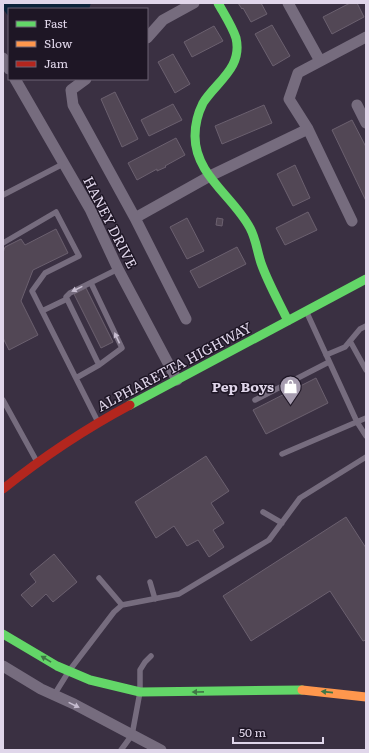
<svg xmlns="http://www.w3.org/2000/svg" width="369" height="753" viewBox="0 0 369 753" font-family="Literata,serif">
<rect width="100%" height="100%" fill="#3a3042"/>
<path fill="#0c233a" d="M3,3H91L89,9H9V17L3,9Z"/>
<path fill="#524755" stroke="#6b606f" d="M238,3H261L267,14L251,22L243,8L242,9Z
M350,3H357L364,17L332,34L323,17Z
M272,25L290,56L273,66L255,34Z
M214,26L223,41L192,57L184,42Z
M173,54L190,84L175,93L158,62Z
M115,92L138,139L122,147L101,99Z
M173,104L182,120L149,136L141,120Z
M264,105L272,123L222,144L215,126Z
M352,120L366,147V201L332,130Z
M176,138L185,155L165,166L166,167L157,171V169L137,180L128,163Z
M295,165L310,198L293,206L277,174Z
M308,212L317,230L285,245L276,228Z
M187,218L204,251L187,259L170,227Z
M217,218L223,219L222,226L216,225Z
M56,229L68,253L33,270L21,301L38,335L9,350L3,338V253L5,247L21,239L25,245Z
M237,247L246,264L199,288L190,271Z
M86,288L113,342L101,348L74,294Z
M316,378L328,403L266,434L253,410Z
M206,456L229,491L211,503L224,523L213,530L224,547L209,557L198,540L187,546L174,526L156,538L135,502Z
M346,517L366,548V640L363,641L330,591L251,641L223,596Z
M54,554L77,582L53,602L46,594L32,607L21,595L36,582L30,574Z"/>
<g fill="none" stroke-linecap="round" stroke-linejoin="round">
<path stroke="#766c7e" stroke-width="5.5" d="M3,195L63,164
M3,243L56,212L79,256L45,273L32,291L97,420
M42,311L67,299
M307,313L357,422L366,436
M350,341L366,370
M326,355L345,347L360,329L366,326
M99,365L67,299L66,297L70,293L118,269
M76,378L99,365L122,348L91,283
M3,400L36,460
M255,400L329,362
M282,454L366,418
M263,512L282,523
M150,582L155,599
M122,605L179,594L269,540L300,498L366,457
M54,695L69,671L114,612L122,605L99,578
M121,750L132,735L140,692V670L145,662L151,656"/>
<path stroke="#766c7e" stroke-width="11" d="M288,3L320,61
M147,38L163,20L194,3
M3,58L9,69
M15,79L90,209L118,269L177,380
M86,79L71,90L73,105L135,218L186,319
M357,105L366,123
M135,218L210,176L308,129
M352,221L308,129L289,99L298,73L366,37
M3,666L41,689L74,704L161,750"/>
<path stroke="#63d668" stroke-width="9" d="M218,3C224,14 232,26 236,38C243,68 216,82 203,103C198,113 195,125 195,136C195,175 233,196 250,228C256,239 257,251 261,263C268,283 279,302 288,321
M130,405L366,279
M3,634L57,666L90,680L140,692L302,690"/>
<path stroke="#ff974d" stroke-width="9" d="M302,690L366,697"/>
<path stroke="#b3261e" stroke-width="9" d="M3,489C43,457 85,429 130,405"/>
</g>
<defs><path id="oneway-solid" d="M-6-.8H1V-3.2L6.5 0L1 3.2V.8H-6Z"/></defs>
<g fill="#c6bccf">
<use href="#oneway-solid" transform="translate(77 289) rotate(154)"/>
<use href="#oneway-solid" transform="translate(117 338) rotate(-115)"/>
<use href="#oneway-solid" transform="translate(74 705) rotate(26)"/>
</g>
<g fill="#407646">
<use href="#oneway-solid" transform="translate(46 659) rotate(-149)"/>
<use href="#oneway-solid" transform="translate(198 692) rotate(179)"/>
<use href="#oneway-solid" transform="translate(327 692) rotate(-174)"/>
</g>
<defs>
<symbol id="shop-pin" viewBox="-11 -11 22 30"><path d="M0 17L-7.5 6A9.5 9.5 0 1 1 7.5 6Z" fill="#a69caf" stroke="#1e1625"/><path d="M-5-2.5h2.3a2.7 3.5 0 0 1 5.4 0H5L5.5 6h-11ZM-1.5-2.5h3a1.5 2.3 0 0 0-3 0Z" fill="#fff"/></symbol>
</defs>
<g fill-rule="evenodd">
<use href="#shop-pin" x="278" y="374" width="25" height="34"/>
</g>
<g text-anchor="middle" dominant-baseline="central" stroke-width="3" stroke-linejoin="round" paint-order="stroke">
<g font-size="14" fill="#e0d6ea" stroke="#1e1625">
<text transform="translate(111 222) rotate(63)">HANEY DRIVE</text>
<text transform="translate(174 366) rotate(-28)">ALPHARETTA HIGHWAY</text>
</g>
<g font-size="14" font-weight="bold" fill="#e0d6ea" stroke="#1e1625" text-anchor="end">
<text x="274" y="386">Pep Boys</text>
</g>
</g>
<rect width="369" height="753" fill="none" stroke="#e0d6ea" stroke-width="8"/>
<rect x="8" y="8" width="140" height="72" fill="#1e1625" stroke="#6c6374"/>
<rect x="16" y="21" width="20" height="6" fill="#63d668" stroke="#6c6374"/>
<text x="44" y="28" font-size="12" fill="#e0d6ea">Fast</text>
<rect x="16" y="41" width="20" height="6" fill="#ff974d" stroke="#6c6374"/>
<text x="44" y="48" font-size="12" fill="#e0d6ea">Slow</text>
<rect x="16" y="61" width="20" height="6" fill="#b3261e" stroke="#6c6374"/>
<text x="44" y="68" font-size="12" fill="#e0d6ea">Jam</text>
<path d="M233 737v6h90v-6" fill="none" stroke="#e0d6ea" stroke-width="2"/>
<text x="239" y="737" font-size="12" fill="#e0d6ea" stroke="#1e1625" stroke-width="3" paint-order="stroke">50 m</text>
</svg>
